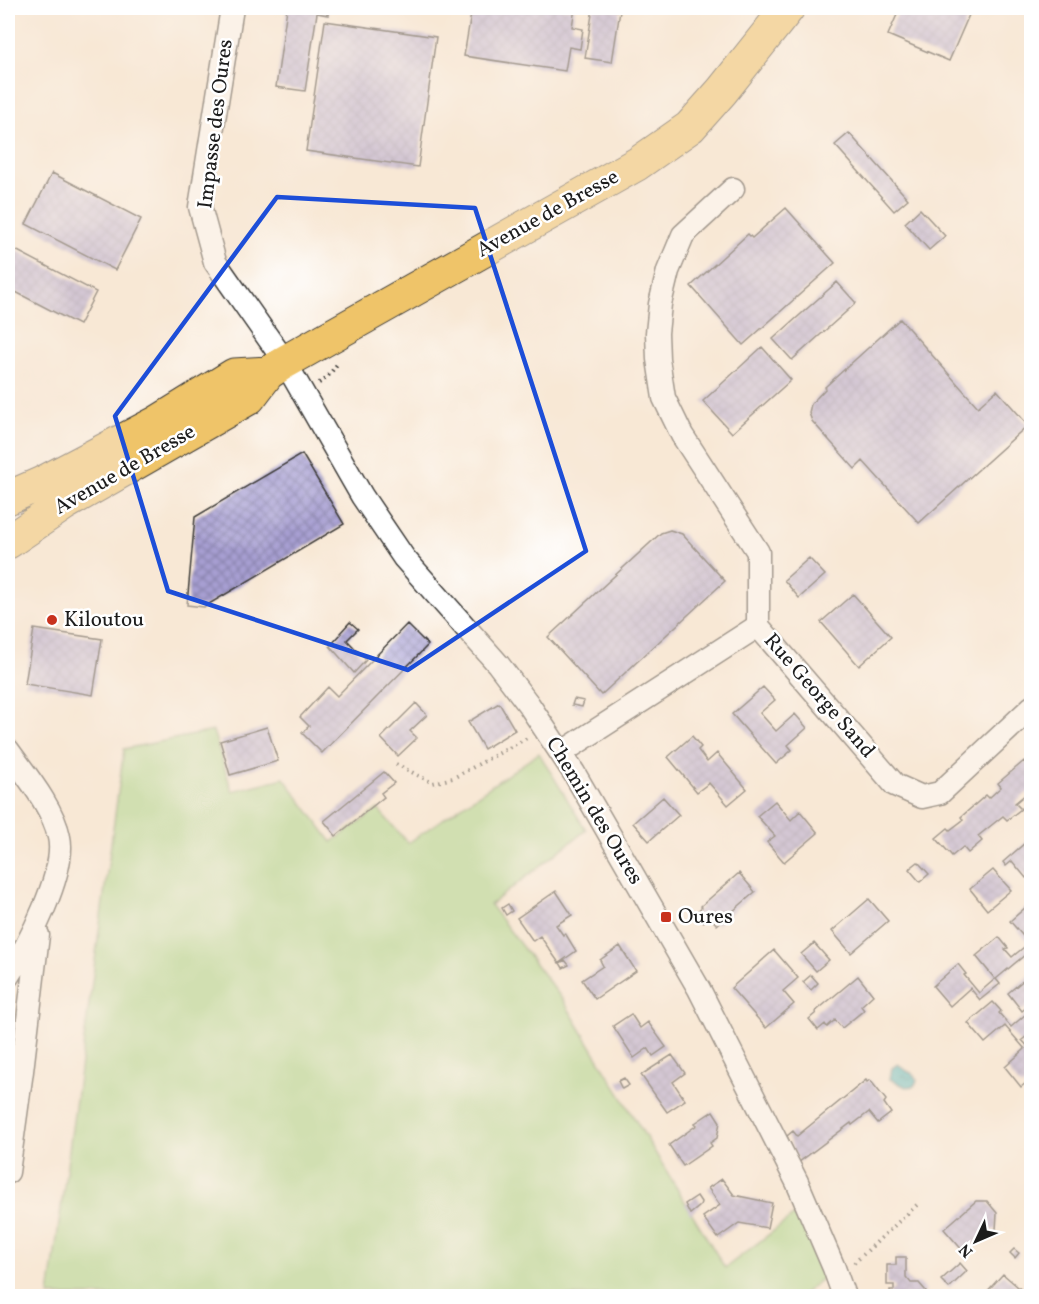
<svg xmlns="http://www.w3.org/2000/svg" width="1039" height="1304" viewBox="0 0 1039 1304" font-family="Vollkorn,serif">
<defs>
<pattern id="water-ripples" width="26" height="14" patternUnits="userSpaceOnUse" patternTransform="scale(1.5)"><rect width="26" height="14" fill="#43b3ba"/><path d="M2 4q2-2 4 0t4 0M15 11q2-2 4 0t4 0" fill="none" stroke="#379196"/></pattern>
<pattern id="building-cross-hatch" width="8" height="8" patternUnits="userSpaceOnUse" patternTransform="scale(1.5)"><rect width="8" height="8" fill="#a79fd2"/><path d="M0 0l8 8M0 8l8-8" fill="none" stroke="#8781aa"/></pattern>
</defs>
<rect width="100%" height="100%" fill="#fff"/>
<filter id="ink" filterUnits="userSpaceOnUse"><feTurbulence type="fractalNoise" baseFrequency=".0167" numOctaves="2"/><feDisplacementMap in="SourceGraphic" scale="12" xChannelSelector="R" yChannelSelector="G"/><feConvolveMatrix kernelMatrix="1 2 1 2 8 2 1 2 1" color-interpolation-filters="sRGB"/></filter>
<filter id="wash" filterUnits="userSpaceOnUse"><feTurbulence type="fractalNoise" baseFrequency=".008" numOctaves="4" result="noise"/><feDisplacementMap in="SourceGraphic" scale="24" xChannelSelector="R" yChannelSelector="G"/><feGaussianBlur stdDeviation="1.35" result="paint"/><feColorMatrix in="noise" values="0 0 0 0 0 0 0 0 0 0 0 0 0 0 0 0 0 1.4 0 .05"/><feComposite in="paint" operator="in"/></filter>
<g filter="url(#wash)">
<rect width="100%" height="100%" fill="#f8e8d5"/>
<path fill="#a3d686" stroke="#607951" stroke-width="1.5" d="M213,731L232,791L284,778L332,842L378,809L408,843L539,753L586,830L490,905L563,1000L725,1268L801,1210L825,1276L801,1296H49L124,749Z"/>
<path fill="url(#water-ripples)" stroke="#30686b" stroke-width="1.5" d="M898,1064L907,1071L915,1075L917,1081L914,1086L906,1087L890,1079L892,1068Z"/>
<g id="blocks">
<path fill="url(#building-cross-hatch)" d="M287,8H329L328,15L317,13L305,91L276,87Z
M472,8H575L572,27L583,29L580,49L569,47L565,71L464,56Z
M593,8L620,11L612,62L585,58Z
M900,8H972L949,61L888,35Z
M325,21L436,37L418,167L306,151Z
M849,133L908,199L894,211L835,145Z
M52,173L141,219L115,270L26,224Z
M786,208L835,263L743,345L691,286L748,234L752,238Z
M920,209L945,236L929,250L905,223Z
M8,246L96,292L79,325L8,288Z
M837,282L856,303L792,360L773,339Z
M900,319L978,407L997,390L1028,425L919,523L863,461L855,469L812,421L809,413L811,404L826,388L825,387Z
M762,347L791,380L732,433L703,401Z
M302,454L344,524L204,607L187,605L195,517Z
M670,530L682,534L725,581L601,695L548,637L661,533Z
M809,558L825,575L799,598L784,580Z
M853,594L891,637L859,666L821,622Z
M350,622L358,629L347,640L366,660L354,673L330,646L341,634L340,633Z
M407,624L428,645L322,753L302,733L309,726L300,717L328,687L337,696Z
M34,629L102,639L93,695L25,684Z
M763,687L775,700L760,713L776,731L795,714L807,728L788,745L792,750L776,764L732,714Z
M574,699L584,701L582,707L572,705Z
M416,703L427,715L410,731L417,738L398,756L381,738Z
M499,703L515,730L484,749L468,722Z
M267,727L278,761L230,775L220,741Z
M692,736L701,747L698,750L707,762L717,753L747,789L728,805L709,783L697,792L668,757Z
M1032,759V789L1015,803L1021,809L1007,820L1003,816L978,836L982,841L968,853L963,847L952,856L936,838L948,828L950,830L963,820L961,817L986,795L989,798L1001,787L998,783L1024,761L1026,764Z
M384,772L394,783L381,793L384,797L336,836L324,821Z
M663,797L679,815L649,841L633,823Z
M775,801L791,820L800,811L818,833L784,862L767,842L775,836L757,816Z
M1032,837V873L1026,878L1012,861L1006,866L1003,862Z
M918,862L929,874L920,882L909,869Z
M993,870L1011,890L987,910L970,889Z
M739,873L755,892L717,925L710,917L703,922L695,913L702,907L701,906Z
M556,891L572,915L556,925L563,935L565,933L576,951L559,963L540,936L533,941L517,918Z
M869,899L888,921L851,953L832,931Z
M1032,902V949L996,979L1000,984L980,1000L970,988L950,1006L933,986L958,964L966,974L964,975L979,993L995,979L976,956L999,937L1008,948L1005,949L1012,957L1029,943L1010,921Z
M508,904L512,911L506,915L502,908Z
M814,943L829,960L816,971L801,954Z
M620,946L636,971L595,999L582,980L603,966L600,960Z
M774,950L798,978L783,991L794,1004L766,1028L731,988Z
M565,960L569,965L563,968L560,963Z
M1032,973V1003L1022,1011L1008,993Z
M811,975L818,983L811,990L803,982Z
M858,976L873,995L861,1006L864,1010L842,1028L835,1020L827,1027L825,1024L818,1030L809,1019L816,1013L815,1012Z
M993,1002L1001,1011L999,1013L1011,1027L1026,1014L1032,1021V1032L1022,1040L1032,1051V1078L1021,1087L1005,1067L1025,1049L1005,1026L985,1043L968,1023Z
M631,1014L640,1028L648,1022L666,1047L653,1056L648,1048L634,1058L613,1026Z
M672,1055L685,1073L673,1082L685,1100L667,1112L641,1075Z
M624,1078L629,1085L622,1089L618,1081Z
M866,1080L867,1082L870,1080L886,1100L884,1103L891,1113L878,1123L869,1112L852,1125L851,1123L799,1162L787,1136L793,1131L797,1136Z
M713,1111L720,1122L717,1138L710,1143L712,1146L683,1166L669,1145L697,1125L695,1123Z
M722,1179L734,1195L772,1203L767,1228L739,1223L718,1238L703,1217L720,1205L708,1188Z
M697,1196L701,1202L700,1206L690,1214L685,1204Z
M976,1201H987L997,1213L996,1230H990L964,1252L944,1229Z
M1014,1249L1019,1253L1015,1258L1010,1253Z
M896,1257H906V1277L911,1283H919L926,1291L921,1296H890V1290H894V1285H887V1265H896Z
M960,1263L967,1271L949,1288L941,1280Z
M1003,1274L1025,1293L1021,1296H983Z"/>
</g>
</g>
<g filter="url(#ink)">
<use href="#blocks" fill-opacity="0" stroke="#3d3b38" stroke-width="1.5"/>
<g fill="none" stroke-linecap="round" stroke-linejoin="round">
<defs>
<path id="street" d="M232,8L200,207L215,262L285,362L362,496L404,558L498,664L529,705L574,773L699,989L797,1182L834,1268L844,1296
M733,189L683,235L668,271L660,304L657,333L658,359L664,398L682,435L758,552V626
M8,750C25,774 53,807 59,837C67,871 27,948 8,976
M561,753L758,626L895,785L922,797L940,793L1032,707
M8,1053L22,1071L38,935
M8,1172L22,1071"/>
<path id="primary" d="M8,498L42,483L158,422L234,375L268,373
M8,542L64,504L249,398L268,373L285,362L637,164L690,127L722,91L788,8"/>
</defs>
<use href="#street" stroke="#3d3b38" stroke-width="25"/>
<use href="#primary" stroke="#3d3b38" stroke-width="35"/>
<path stroke="#3d3b38" stroke-width="4" stroke-dasharray="1.5 4.5" stroke-linecap="butt" d="M319,383L326,379L338,363
M396,764L433,783L453,778L527,738
M854,1263L918,1204"/>
<use href="#street" stroke="#fff" stroke-width="22"/>
<use href="#primary" stroke="#efc469" stroke-width="33"/>
</g>
</g>
<path d="M0 0H1039V1304H0ZM277,197L475,208L586,551L408,670L168,591L115,416Z" fill="#f8e8d5" fill-opacity=".55" fill-rule="evenodd"/>
<path fill="none" stroke="#1d4ed8" stroke-width="4.5" stroke-linejoin="round" d="M277,197L475,208L586,551L408,670L168,591L115,416Z"/>
<g fill="#c8321e" stroke="#fff" stroke-width="2">
<circle cx="52" cy="620" r="6"/>
<rect x="660" y="911" width="12" height="12" rx="3"/>
</g>
<g text-anchor="middle" dominant-baseline="central" stroke-width="5" stroke-linejoin="round" paint-order="stroke">
<g font-size="21" fill="#1c1c1c" stroke="#fff">
<text transform="translate(216 124) rotate(-83)">Impasse des Oures</text>
<text transform="translate(548 214) rotate(-29)">Avenue de Bresse</text>
<text transform="translate(125 470) rotate(-30)">Avenue de Bresse</text>
<text transform="translate(819 696) rotate(49)">Rue George Sand</text>
<text transform="translate(594 811) rotate(59)">Chemin des Oures</text>
</g>
<g font-size="21" fill="#1c1c1c" stroke="#fff" text-anchor="start">
<text x="64" y="620">Kiloutou</text>
<text x="678" y="917">Oures</text>
</g>
</g>
<rect width="1039" height="1304" fill="none" stroke="#fff" stroke-width="30"/>
<g transform="translate(976 1241) rotate(226)" stroke="#ffffff" stroke-width="4.5" paint-order="stroke">
<path d="M0-4.5L10 22L0 15L-10 22Z" fill="#1c1c1c"/>
<text y="-9" font-size="16" font-weight="bold" text-anchor="middle" fill="#1c1c1c">N</text>
</g>
</svg>
